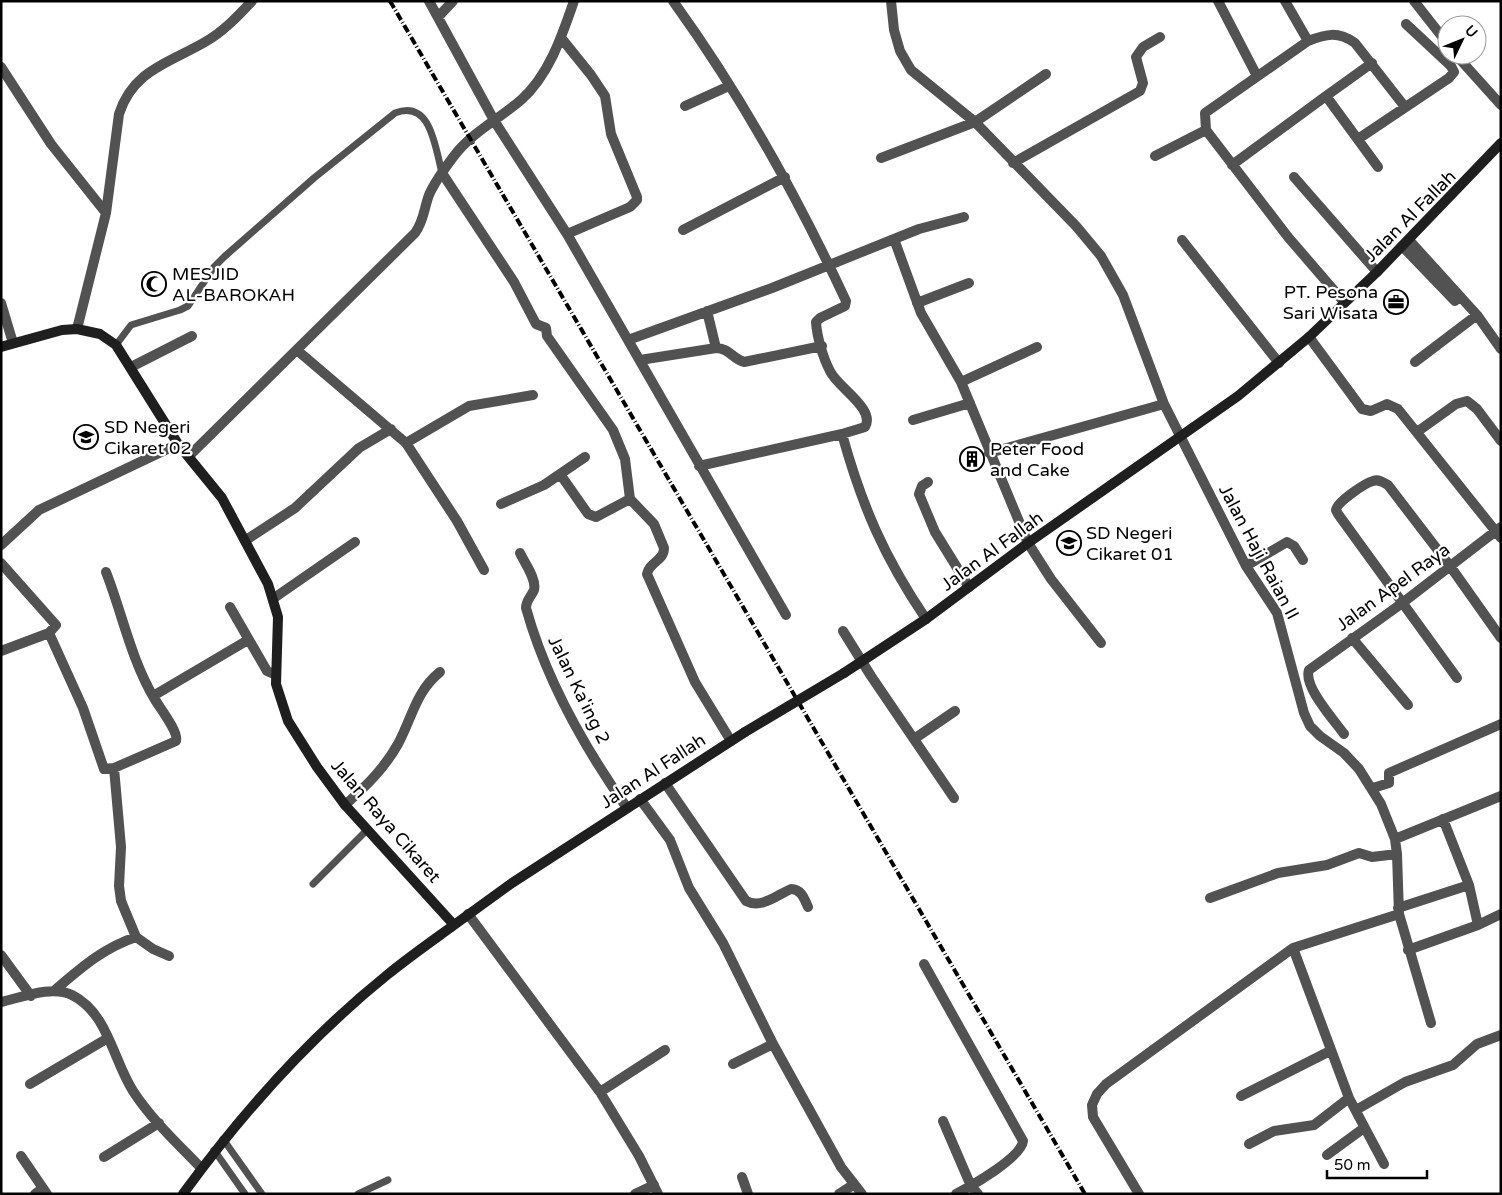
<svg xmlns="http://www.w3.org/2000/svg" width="1502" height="1195" viewBox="0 0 1502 1195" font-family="'Varela Round',sans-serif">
<rect width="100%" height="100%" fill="#fff"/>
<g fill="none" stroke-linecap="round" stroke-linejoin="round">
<path stroke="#525252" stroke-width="7" d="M116,345L131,325L180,310L188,306L214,267L224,257L314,178L395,113C431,99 435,147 442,173
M313,884L367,830
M223,1139L262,1194
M214,1150L245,1194
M358,1194L388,1180"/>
<path stroke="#525252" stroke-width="10" d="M429,1L495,122L567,234L786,615
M673,1C741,95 797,196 846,301L845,306L820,318L816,322C817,337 823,358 830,371C837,387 876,409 865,427L842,434C862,506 884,557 926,619
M891,1L894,30L900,51L911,70L975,122L1076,226L1101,256L1123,295L1164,404L1246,566L1277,613L1304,713L1310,726L1320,736L1344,753L1359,769L1381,804L1395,839L1397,854L1399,914L1431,1023
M1218,1L1257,76
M1285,1L1308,41
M1414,1L1447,43
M438,17L453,1
M562,39L591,75L605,96L611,134L637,197V200L630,207L567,234
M1456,55L1501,105
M1,67L51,144L106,213
M1326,96L1372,63
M685,106L729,86
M1358,139L1449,78L1454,72L1451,66L1406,24
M1155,156L1206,130
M881,158L975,122L1046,74
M1013,163L1140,91L1143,83L1136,57L1143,47L1160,37
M1232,165L1326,96L1378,167
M442,173L514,282L536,324L546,328L547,336L613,430L625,459L630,499L654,524L664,548C664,561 649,562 647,574L695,682L731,741
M1294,177L1377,272
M683,230L785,177
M894,239L921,313L961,382L1028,543L1051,579L1101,643
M1182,240L1279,363
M1409,240L1477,315L1501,349
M1403,247L1455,301
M1344,302L1288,237L1206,130L1205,113L1308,41C1326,34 1338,31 1355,43L1405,107
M1,303L13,343
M917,303L969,283
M707,311L716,348
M77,329L106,213L119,114C133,70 169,63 205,42C223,32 238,16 252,1
M1309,337L1362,409L1371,411L1387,404L1398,409L1501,538
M628,340L772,288L919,229L964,217
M298,351L406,443L457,521L484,570
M640,360L716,348C729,348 733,359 744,362L822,346
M1415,362L1477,315
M131,367L192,336
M961,382L1037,347
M913,420L970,403
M1417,432L1456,404L1467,401L1477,409L1501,441
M406,443L469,406L533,395
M989,453L1164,404
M189,456L415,233C424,221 424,208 429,195C435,181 445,168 454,156C471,133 499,119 521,100C549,75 562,36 574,1
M699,466L842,434
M560,474L588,514L596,517L630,499
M928,482L922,486L919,494L935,532L969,587
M501,504L544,485L585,457
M246,540L295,508L359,448L391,429
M1,545L39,510L178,444
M520,553C524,562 537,579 534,590C531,597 526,600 526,608C546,680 584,747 627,808
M1,563L56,625L49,633L1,651
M1246,566L1287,542L1294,546L1303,560
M274,598L355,542
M230,607L267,671L276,675
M843,631L871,676L954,798
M49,633L83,708L104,769L114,768L176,741C179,732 159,707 154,698C131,659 122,613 106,572
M1352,638L1408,705
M1457,678L1338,514L1336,510C1337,502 1365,483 1373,481C1379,479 1383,482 1388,485L1450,566L1501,638
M153,696L248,640
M1344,734C1334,720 1303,686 1309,670L1401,604L1501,527
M914,739L955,711
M665,783L746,901C762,909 777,895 791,889C801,889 804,898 808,907
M1373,788L1389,783V773L1501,724
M640,799L670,840L689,888L723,943L773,1044L841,1167L862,1194
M345,805C366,786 384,769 398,744C412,718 416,691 440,672
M1443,819L1469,885L1478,925L1501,914
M1395,839L1501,796
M1210,898L1278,873L1327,865L1359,853L1372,857L1397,854
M1398,908L1469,885
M468,914L600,1092L639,1156L658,1194
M136,937L153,949L169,956
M1293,948L1349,1098L1384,1164
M1408,950L1478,925
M1,955L31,996
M924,964L1023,1141C1021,1158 971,1186 956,1194
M55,990C81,968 103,948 136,937L121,901L119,886L121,847L114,768
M1,1002C23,997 52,985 72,995C108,1013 113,1060 133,1091C151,1119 178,1144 201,1168
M733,1064L773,1044
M30,1084L108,1038
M600,1092L665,1050
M1241,1096L1330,1051
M1356,1110L1405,1082L1453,1065L1477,1044L1501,1035
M943,1121L971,1186L978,1194
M1249,1144L1274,1131L1314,1125L1349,1098
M1327,1155L1364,1128
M21,1156L47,1194
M104,1157L159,1123
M742,1177L748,1194
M35,1194L43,1188
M635,1194L654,1185
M839,1194L853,1185
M1139,1194L1093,1117L1092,1105L1097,1094L1106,1084L1293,948L1399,914"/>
<path stroke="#1f1f1f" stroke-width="10" d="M1,347L62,330L77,329L100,334L116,345L178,444L222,498L268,584L278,617L276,684L288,721L317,767L345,805L454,925C432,941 409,957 387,975C309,1038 242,1113 183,1194
M844,673L926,619L1028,543L1238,396L1309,337L1377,272L1501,143
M454,925L512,883L745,732"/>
<path stroke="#000" stroke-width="4" stroke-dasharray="8 2.5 1 2.5" stroke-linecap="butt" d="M390,1L1085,1194"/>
<path stroke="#1f1f1f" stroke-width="10" d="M745,732L844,673"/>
</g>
<defs>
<symbol id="mosque-ring" viewBox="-11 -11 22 22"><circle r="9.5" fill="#fff" stroke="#000" stroke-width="1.5"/><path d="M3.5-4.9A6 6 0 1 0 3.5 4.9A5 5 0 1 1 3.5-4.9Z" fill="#000"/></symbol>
<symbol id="office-ring" viewBox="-11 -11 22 22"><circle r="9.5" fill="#fff" stroke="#000" stroke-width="1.5"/><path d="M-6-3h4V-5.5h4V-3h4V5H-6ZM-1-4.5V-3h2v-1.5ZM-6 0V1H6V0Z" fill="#000"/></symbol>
<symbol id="school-ring" viewBox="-11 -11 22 22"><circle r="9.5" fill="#fff" stroke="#000" stroke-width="1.5"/><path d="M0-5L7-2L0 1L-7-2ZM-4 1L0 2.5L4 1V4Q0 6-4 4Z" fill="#000"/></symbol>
<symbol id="building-ring" viewBox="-11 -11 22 22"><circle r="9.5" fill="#fff" stroke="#000" stroke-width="1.5"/><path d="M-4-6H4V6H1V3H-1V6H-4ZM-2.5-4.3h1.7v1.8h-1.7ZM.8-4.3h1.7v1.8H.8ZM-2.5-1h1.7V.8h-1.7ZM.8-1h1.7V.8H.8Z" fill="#000"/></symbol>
</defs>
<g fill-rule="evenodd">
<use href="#mosque-ring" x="140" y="270" width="28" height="28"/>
<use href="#office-ring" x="1382" y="288" width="28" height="28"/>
<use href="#school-ring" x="72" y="423" width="28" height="28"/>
<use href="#building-ring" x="958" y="445" width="28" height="28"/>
<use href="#school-ring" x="1055" y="529" width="28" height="28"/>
</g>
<g text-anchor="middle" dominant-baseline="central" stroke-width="4.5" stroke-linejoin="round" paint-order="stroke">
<g font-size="18" fill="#000" stroke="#fff">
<text transform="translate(1410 216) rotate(-45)">Jalan Al Fallah</text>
<text transform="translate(992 551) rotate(-36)">Jalan Al Fallah</text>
<text transform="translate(1259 552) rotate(62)">Jalan Haji Raian II</text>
<text transform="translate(1393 587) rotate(-36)">Jalan Apel Raya</text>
<text transform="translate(579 690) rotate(64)">Jalan Ka'ing 2</text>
<text transform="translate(653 771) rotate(-33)">Jalan Al Fallah</text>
<text transform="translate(386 821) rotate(49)">Jalan Raya Cikaret</text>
</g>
<g font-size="18" fill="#000" stroke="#fff" text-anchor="start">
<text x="172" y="274">MESJID<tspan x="172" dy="21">AL-BAROKAH</tspan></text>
<text x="1378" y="292" text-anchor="end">PT. Pesona<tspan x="1378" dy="21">Sari Wisata</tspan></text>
<text x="104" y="427">SD Negeri<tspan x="104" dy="21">Cikaret 02</tspan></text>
<text x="990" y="449">Peter Food<tspan x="990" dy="21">and Cake</tspan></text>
<text x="1086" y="533">SD Negeri<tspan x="1086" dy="21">Cikaret 01</tspan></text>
</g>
</g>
<rect width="1502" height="1195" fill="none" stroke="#000000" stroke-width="5"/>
<g transform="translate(1462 40) rotate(47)"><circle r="24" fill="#ffffff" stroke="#999999"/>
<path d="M0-4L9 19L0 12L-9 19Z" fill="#000000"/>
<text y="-8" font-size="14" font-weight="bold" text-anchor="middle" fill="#000000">U</text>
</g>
<path d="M1327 1170v8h100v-8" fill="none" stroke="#000000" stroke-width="2.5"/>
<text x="1334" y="1170" font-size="15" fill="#000000" stroke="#ffffff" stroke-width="4" paint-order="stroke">50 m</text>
</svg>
